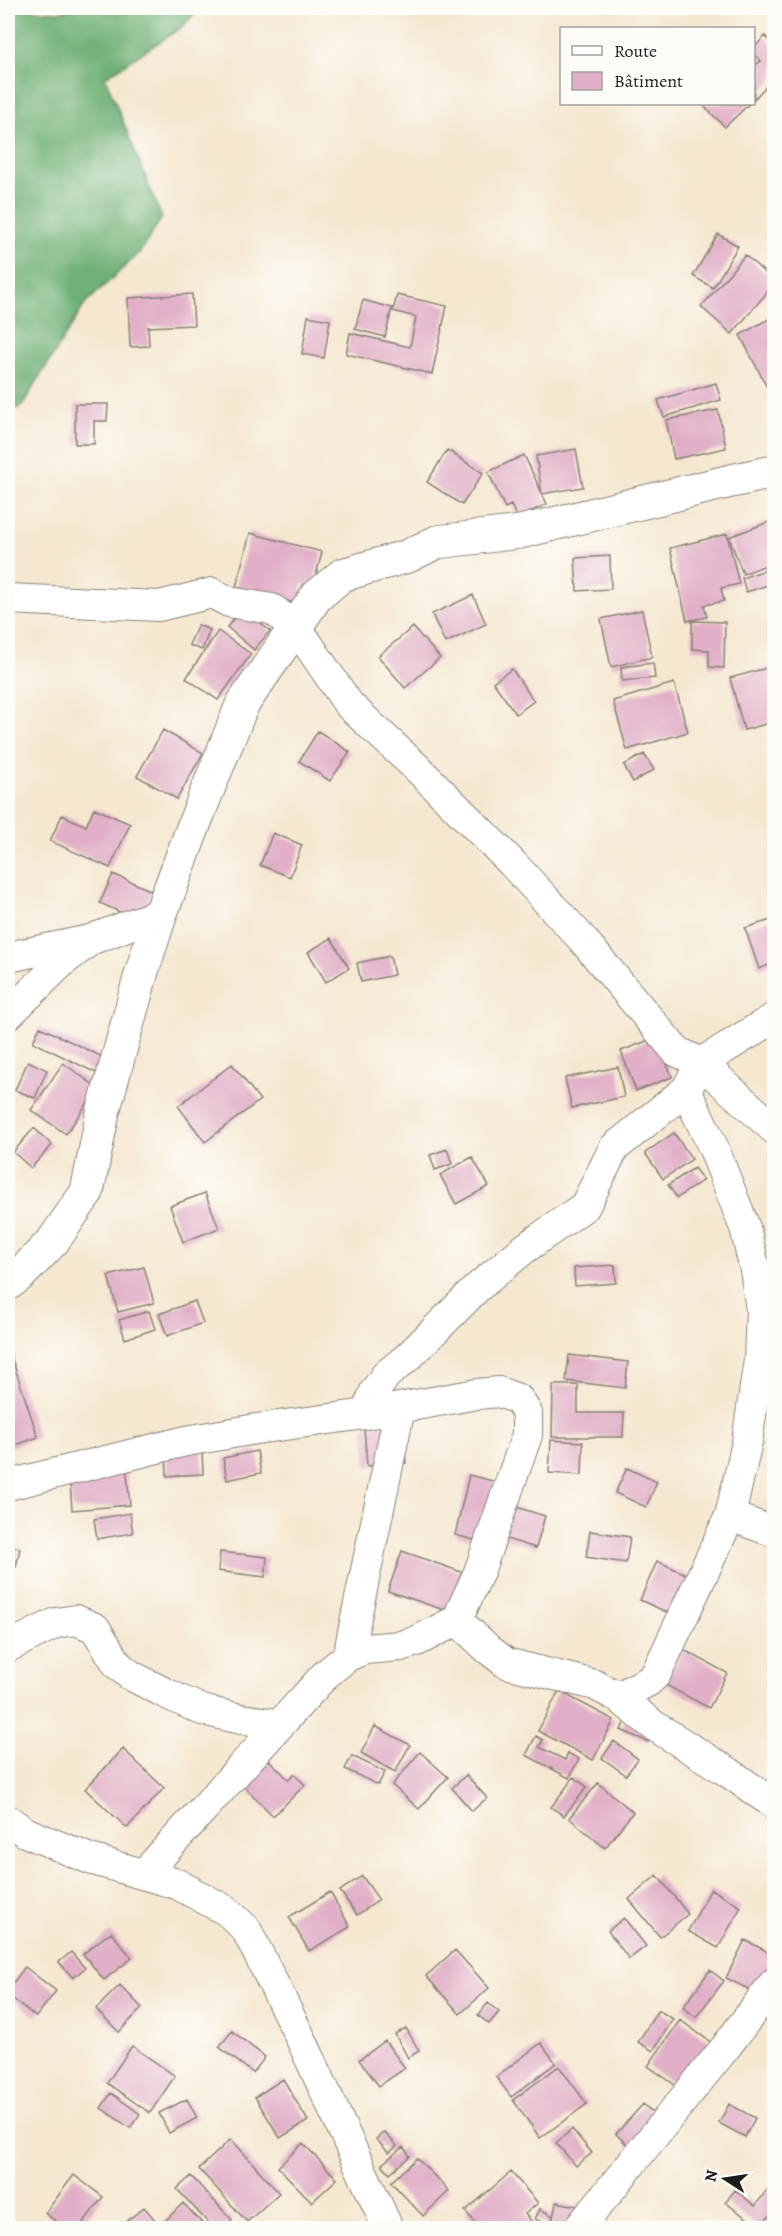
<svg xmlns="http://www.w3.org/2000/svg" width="782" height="2236" viewBox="0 0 782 2236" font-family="Alegreya,serif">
<rect width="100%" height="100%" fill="#fdfcf7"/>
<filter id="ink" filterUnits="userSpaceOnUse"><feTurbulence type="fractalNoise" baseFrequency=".0167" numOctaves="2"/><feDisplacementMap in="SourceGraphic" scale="12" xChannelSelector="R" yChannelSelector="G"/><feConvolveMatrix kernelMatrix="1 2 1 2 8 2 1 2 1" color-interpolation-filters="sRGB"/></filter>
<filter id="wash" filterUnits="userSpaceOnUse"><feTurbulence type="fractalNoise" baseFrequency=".008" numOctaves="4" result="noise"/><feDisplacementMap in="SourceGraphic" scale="24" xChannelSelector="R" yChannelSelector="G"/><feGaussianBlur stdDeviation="1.35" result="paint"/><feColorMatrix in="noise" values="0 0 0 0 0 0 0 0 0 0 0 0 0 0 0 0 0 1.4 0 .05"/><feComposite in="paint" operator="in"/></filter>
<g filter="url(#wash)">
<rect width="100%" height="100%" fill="#f5e7d0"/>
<path fill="#6eb074" stroke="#456648" stroke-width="1.5" d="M14,8L58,12L74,8H200L181,28L105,77L162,218L140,252L85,304L21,407L8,411V9Z"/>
<g id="blocks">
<path fill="#e1afc7" d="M765,36L774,46V78L754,99V66L761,61L754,53V48Z
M702,104H749L725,127Z
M718,234L738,246L713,288L693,276Z
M745,255L774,281V284L732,334L701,307Z
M192,294L194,325L148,327L149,346L130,347L128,298Z
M397,295L447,306L432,374L346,354L350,333L410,347L416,317L393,311Z
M363,300L392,308L385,337L355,329Z
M308,316L330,320L324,358L302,354Z
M774,316V386L768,389L740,335Z
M716,383L721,400L664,417L658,400Z
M75,404H108L107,421H94V444H75Z
M718,410L726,448L674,459L666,420Z
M576,449L583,487L542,494L536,456Z
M447,450L483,473L462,505L427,482Z
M524,455L547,504L517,518L511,505L505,508L488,472Z
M774,520V562L743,574L729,537Z
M250,533L322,552L313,587L303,584L298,604L236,587Z
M727,534L739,584L721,588L724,601L704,605L707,617L687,621L670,548Z
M610,556L611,589L577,591L575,558Z
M774,567V583L746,592L742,578Z
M473,595L486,624L445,643L432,614Z
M243,608L270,631L254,650L227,627Z
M642,610L652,657L611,667L601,619Z
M692,621L725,622L724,668L709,667V650L692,649Z
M198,625L210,630L202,650L189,645Z
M413,627L440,658L405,688L378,656Z
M218,631L251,654L218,700L186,678Z
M653,663L655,678L622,681L621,667Z
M774,666V722L744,730L730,678Z
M512,669L534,701L516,714L493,682Z
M674,683L688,732L627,750L613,701Z
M163,730L203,753L177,799L137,776Z
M318,731L350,752L330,781L299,761Z
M644,754L654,770L633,782L624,765Z
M94,808L130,824L110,868L50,841L62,815L86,826Z
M273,833L302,845L290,877L260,865Z
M113,874L152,891L139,921L100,903Z
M774,919V963L759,969L745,928Z
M331,938L349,968L326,982L308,952Z
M390,956L394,975L361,982L357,963Z
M40,1027L109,1060L102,1076L33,1042Z
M657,1037L672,1077L636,1091L621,1051Z
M28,1061L47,1070L35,1098L15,1090Z
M63,1063L98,1088L66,1134L31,1110Z
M232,1064L260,1100L205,1142L178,1106Z
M618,1067L624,1097L572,1108L565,1078Z
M34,1128L52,1145L31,1168L13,1152Z
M674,1133L692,1159L663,1179L645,1153Z
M447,1149L452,1164L435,1170L430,1155Z
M472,1157L489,1186L456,1204L440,1175Z
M694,1168L703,1180L677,1198L668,1185Z
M205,1193L219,1228L183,1242L170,1206Z
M615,1265L616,1283L575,1286L574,1268Z
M144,1267L154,1303L118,1312L108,1276Z
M195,1301L203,1323L167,1336L159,1314Z
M149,1311L155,1329L125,1339L119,1320Z
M8,1347L38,1437L8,1448Z
M569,1355L628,1362L625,1388L566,1381Z
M553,1385H578V1413H624L623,1437H552Z
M403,1423L406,1463L367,1466L364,1427Z
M551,1440L583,1442L582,1475L549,1473Z
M202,1450L203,1474L167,1476L166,1453Z
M257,1451L261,1473L227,1480L223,1458Z
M126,1464L130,1505L72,1510L69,1469Z
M627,1468L657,1482L646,1507L615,1493Z
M469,1475L501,1483L486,1543L455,1535Z
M513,1506L545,1516L536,1548L503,1538Z
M130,1513L133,1533L97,1539L94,1519Z
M590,1531L630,1537L626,1563L586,1557Z
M8,1546L20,1548L16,1567L8,1565Z
M402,1551L464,1573L450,1612L388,1591Z
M220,1552L267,1557L265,1577L218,1571Z
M657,1561L692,1577L675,1616L640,1600Z
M682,1649L727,1673L709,1708L664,1684Z
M559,1691L614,1720L593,1760L538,1731Z
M628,1715L655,1728L648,1742L621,1730Z
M375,1726L410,1745L395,1772L361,1753Z
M536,1736L543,1740L539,1747L565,1760L568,1753L579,1759L569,1778L526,1755Z
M614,1741L638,1759L626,1775L602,1758Z
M123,1749L164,1788L127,1828L85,1789Z
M420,1752L448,1777L419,1809L392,1785Z
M264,1755L289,1780L294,1774L305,1785L273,1816L238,1780Z
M352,1756L385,1772L378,1785L345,1769Z
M466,1775L487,1798L472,1811L452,1788Z
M574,1777L587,1787L564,1816L551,1807Z
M598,1783L633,1812L605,1848L569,1818Z
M657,1875L688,1914L660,1937L629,1899Z
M362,1876L379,1900L357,1915L340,1891Z
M711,1889L741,1907L718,1948L688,1931Z
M330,1892L350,1927L309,1951L289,1917Z
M624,1918L646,1946L629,1959L608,1931Z
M111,1932L132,1958L104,1980L83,1954Z
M745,1940L774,1955L756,1993L726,1978Z
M455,1950L489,1988L460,2014L426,1976Z
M71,1952L85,1968L73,1978L59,1962Z
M25,1967L56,1991L36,2017L8,1995V1989Z
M710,1970L724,1981L696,2017L683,2007Z
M120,1985L142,2008L119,2032L96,2009Z
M488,2003L499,2012L489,2024L478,2015Z
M658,2010L673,2019L653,2051L638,2042Z
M680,2020L723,2051L691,2096L648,2066Z
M406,2028L419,2051L408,2058L395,2034Z
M232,2031L265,2057L253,2073L219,2047Z
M385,2041L405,2068L379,2086L359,2060Z
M541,2043L556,2063L511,2097L496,2077Z
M132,2046L175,2076L150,2113L107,2083Z
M559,2066L587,2104L540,2138L513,2100Z
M283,2079L308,2121L280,2138L255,2097Z
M111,2093L140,2114L130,2128L101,2108Z
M187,2099L197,2118L169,2133L159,2113Z
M643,2104L659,2118L632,2149L616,2134Z
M729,2104L755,2118L745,2137L719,2123Z
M572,2129L592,2153L576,2166L556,2143Z
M384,2132L397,2146L389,2153L376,2139Z
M231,2139L279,2193L247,2222L199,2169Z
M303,2143L337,2179L312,2202L278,2167Z
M403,2147L410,2156L390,2173L382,2164Z
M417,2158L449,2191L423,2216L391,2182Z
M511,2172L538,2203L525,2214L532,2222L525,2228H480L465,2211Z
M74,2175L103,2197L79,2228H65L45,2213Z
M191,2176L232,2220L223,2228H213L177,2189Z
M774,2181V2210L760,2228L725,2202L735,2190L755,2206Z
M556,2202L583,2207L578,2228H551Z
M183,2203L207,2228H165L161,2225Z
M144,2207L162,2228H119Z
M540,2209L553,2216L550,2226L535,2219Z"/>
</g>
</g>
<g filter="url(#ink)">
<use href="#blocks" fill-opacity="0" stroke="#888276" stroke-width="1.5"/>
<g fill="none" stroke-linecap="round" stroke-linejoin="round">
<defs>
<path id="minor" d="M8,599L159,606L212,593L229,602L272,609L297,628L349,705L418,769L513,864L584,941L676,1051L701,1063L774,1129
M8,957L90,940L161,913
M8,1015L62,962L88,942
M366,1414L375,1391L386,1375L409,1356L477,1288L524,1249L585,1206L614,1148L686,1090L701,1063L774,1018
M8,1485L186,1441L256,1429L366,1414L477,1394L499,1392L518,1399L527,1413V1435L479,1572L457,1620L417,1641L401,1646L365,1649L348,1656L325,1675L144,1874
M730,1516L774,1532
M457,1620L488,1649L506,1663L595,1685L618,1697L653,1725L728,1772L774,1804
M8,1647L56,1623L76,1620L95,1628L118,1665L130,1675L165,1693L202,1710L241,1719L278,1724
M348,1656L400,1408
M618,1697L649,1681L656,1674L730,1516L747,1442L759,1360L761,1310L755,1270L745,1228L714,1149L686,1090
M8,1820L25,1832L90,1859L177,1884L227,1911L246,1929L301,2039L388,2228
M579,2228L725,2048L774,1983"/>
<path id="major" d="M8,1284L21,1274L53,1241L87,1192L103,1112L142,971L161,913L200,809L242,705L316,597L342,575L408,556L437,542L520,532L731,481L774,472"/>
</defs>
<use href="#minor" stroke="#888276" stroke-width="32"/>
<use href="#major" stroke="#888276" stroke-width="35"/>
<use href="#minor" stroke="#fff" stroke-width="30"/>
<use href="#major" stroke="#fff" stroke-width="33"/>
</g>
</g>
<rect width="782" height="2236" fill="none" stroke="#fdfcf7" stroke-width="30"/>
<rect x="560" y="27" width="195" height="78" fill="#fdfcf7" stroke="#a3a29f" stroke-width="1.5"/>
<rect x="572" y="46" width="30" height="9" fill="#ffffff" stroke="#a3a29f" stroke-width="1.5"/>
<text x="614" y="57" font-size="18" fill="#1c1c1c">Route</text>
<rect x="572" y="72" width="30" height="18" fill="#e1afc7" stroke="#a3a29f" stroke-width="1.5"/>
<text x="614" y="87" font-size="18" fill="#1c1c1c">Bâtiment</text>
<g transform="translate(725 2179) rotate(282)" stroke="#fdfcf7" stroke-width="4.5" paint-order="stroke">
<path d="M0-4.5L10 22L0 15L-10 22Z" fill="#1c1c1c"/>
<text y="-9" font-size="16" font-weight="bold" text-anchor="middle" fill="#1c1c1c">N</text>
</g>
</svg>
